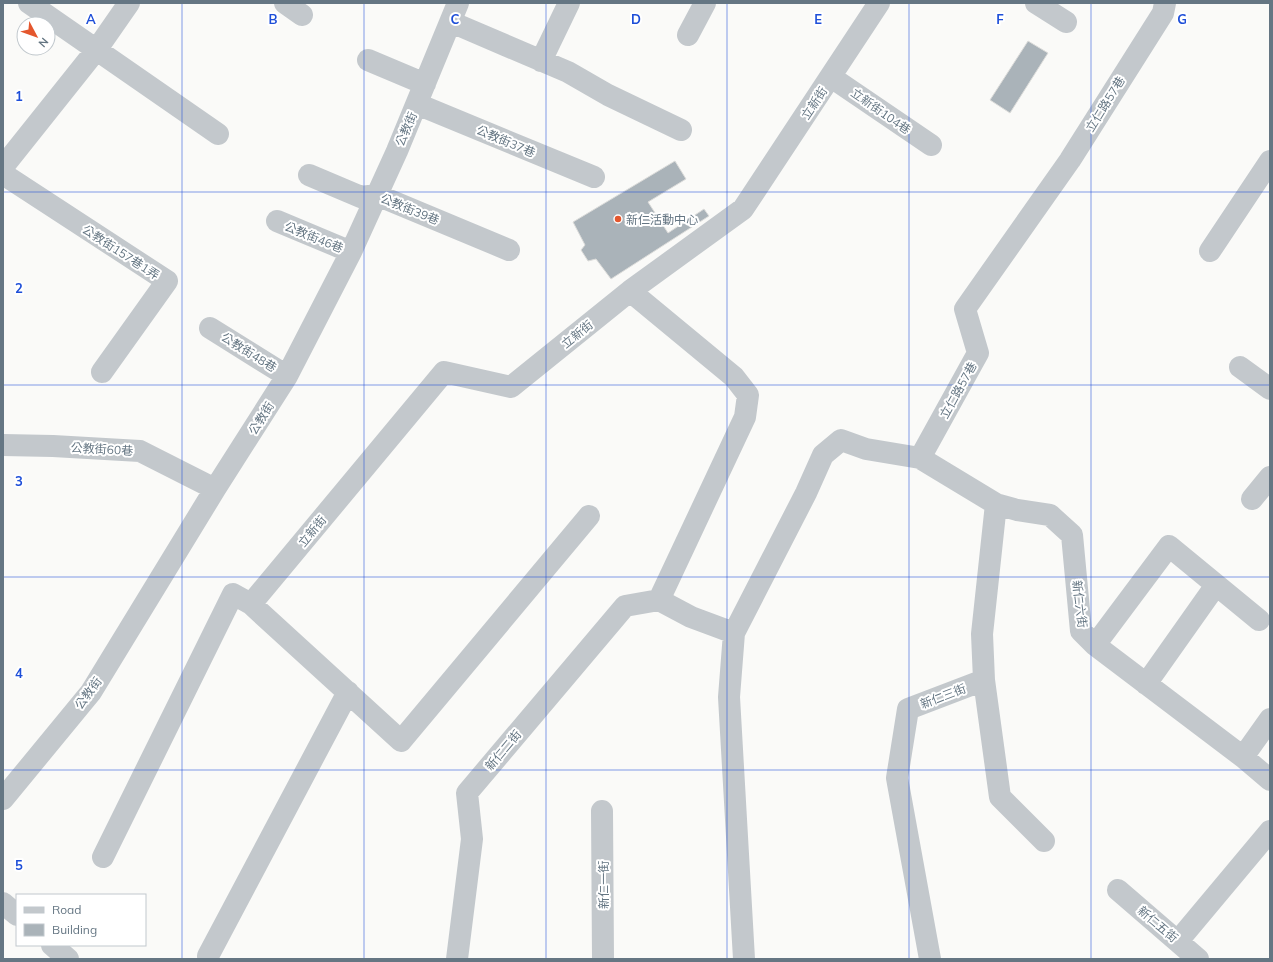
<svg xmlns="http://www.w3.org/2000/svg" width="1273" height="962" viewBox="0 0 1273 962" font-family="Mulish,'Noto Sans TC',sans-serif">
<rect width="100%" height="100%" fill="#fafaf8"/>
<path fill="#aab3b9" stroke="#dcdcda" d="M1028,41L1048,53L1010,113L990,100Z
M675,161L686,179L648,202L668,233L704,209L709,216L611,279L596,259L588,261L581,250L585,245L573,222Z"/>
<g fill="none" stroke-linecap="round" stroke-linejoin="round">
<path stroke="#c3c8cc" stroke-width="22" d="M29,3L218,134
M285,3L302,15
M1036,3L1066,22
M451,22L568,72L608,95L681,130
M688,35L705,3
M368,60L425,84
M541,61L569,3
M831,77L931,145
M417,104L594,177
M3,167L97,49L129,3
M3,174L167,281L102,372
M309,175L361,197L377,195L509,250
M277,221L351,252
M1210,251L1270,161
M630,291L734,377L748,395L745,417L659,600L691,617L734,633
M210,328L287,376
M1240,367L1270,389
M3,445L53,446L140,451L215,489
M920,458L996,504L1017,510L1050,515L1072,535L1081,631L1095,645L1243,757L1270,780
M1252,499L1270,477
M251,604L444,372L511,387L630,291L743,209L879,3
M1095,645L1169,546L1259,620
M984,680L1000,797L1044,841
M1146,684L1216,585
M1243,757L1270,719
M3,799L91,692L215,489L287,376L351,252L397,151L458,3
M602,811L603,959
M103,857L233,594L251,604L401,741L589,516
M1118,890L1198,959
M3,903L17,915
M1178,941L1270,831
M52,945L68,959
M208,956L348,692
M457,959L472,839L467,793L625,606L659,600
M744,959L729,697L734,633L806,493L823,455L841,440L866,449L920,458L978,353L965,309L1070,160L1163,13L1165,3
M930,959L897,778L908,709L984,680L982,634L996,504"/>
</g>
<path fill="none" stroke="#1d4ed8" stroke-width="1" stroke-opacity="0.55" d="M182,3V959M364,3V959M546,3V959M727,3V959M909,3V959M1091,3V959M3,192H1270M3,385H1270M3,577H1270M3,770H1270"/>
<circle fill="#e4572e" stroke="#fff" stroke-width="1.5" cx="618" cy="219" r="4"/>
<g text-anchor="middle" dominant-baseline="central" stroke-width="4" stroke-linejoin="round" paint-order="stroke">
<g font-size="12" fill="#657683" stroke="#fff">
<text transform="translate(814 103) rotate(-56)">立新街</text>
<text transform="translate(1105 104) rotate(-58)">立仁路57巷</text>
<text transform="translate(881 111) rotate(35)">立新街104巷</text>
<text transform="translate(406 129) rotate(-67)">公教街</text>
<text transform="translate(506 141) rotate(23)">公教街37巷</text>
<text transform="translate(410 209) rotate(22)">公教街39巷</text>
<text transform="translate(314 237) rotate(22)">公教街46巷</text>
<text transform="translate(121 252) rotate(33)">公教街157巷1弄</text>
<text transform="translate(577 334) rotate(-39)">立新街</text>
<text transform="translate(249 352) rotate(32)">公教街48巷</text>
<text transform="translate(958 390) rotate(-61)">立仁路57巷</text>
<text transform="translate(261 418) rotate(-58)">公教街</text>
<text transform="translate(102 449) rotate(3)">公教街60巷</text>
<text transform="translate(312 531) rotate(-50)">立新街</text>
<text transform="translate(1080 604) rotate(83)">新仁六街</text>
<text transform="translate(88 693) rotate(-54)">公教街</text>
<text transform="translate(943 696) rotate(-21)">新仁三街</text>
<text transform="translate(503 750) rotate(-50)">新仁二街</text>
<text transform="translate(603 885) rotate(-90)">新仁一街</text>
<text transform="translate(1158 924) rotate(40)">新仁五街</text>
</g>
<g font-size="12" fill="#657683" stroke="#fff" text-anchor="start">
<text x="626" y="219">新仁活動中心</text>
</g>
</g>
<g font-size="13" text-anchor="middle" font-weight="bold" fill="#1d4ed8" stroke="#fff" stroke-width="4" stroke-linejoin="round" paint-order="stroke">
<text x="91" y="24">A</text>
<text x="273" y="24">B</text>
<text x="455" y="24">C</text>
<text x="636" y="24">D</text>
<text x="818" y="24">E</text>
<text x="1000" y="24">F</text>
<text x="1182" y="24">G</text>
<text x="19" y="101">1</text>
<text x="19" y="293">2</text>
<text x="19" y="486">3</text>
<text x="19" y="678">4</text>
<text x="19" y="870">5</text>
</g>
<rect width="1273" height="962" fill="none" stroke="#657683" stroke-width="8"/>
<rect x="16" y="894" width="130" height="52" fill="#ffffff" stroke="#c1c8cd"/>
<rect x="24" y="907" width="20" height="6" fill="#c3c8cc" stroke="#c1c8cd"/>
<text x="52" y="914" font-size="12" fill="#657683">Road</text>
<rect x="24" y="924" width="20" height="12" fill="#aab3b9" stroke="#c1c8cd"/>
<text x="52" y="934" font-size="12" fill="#657683">Building</text>
<g transform="translate(36 36) rotate(131)"><circle r="19" fill="#ffffff" stroke="#c1c8cd"/>
<path d="M0-3L7 15L0 10L-7 15Z" fill="#e4572e"/>
<text y="-6" font-size="11" font-weight="bold" text-anchor="middle" fill="#657683">N</text>
</g>
</svg>
